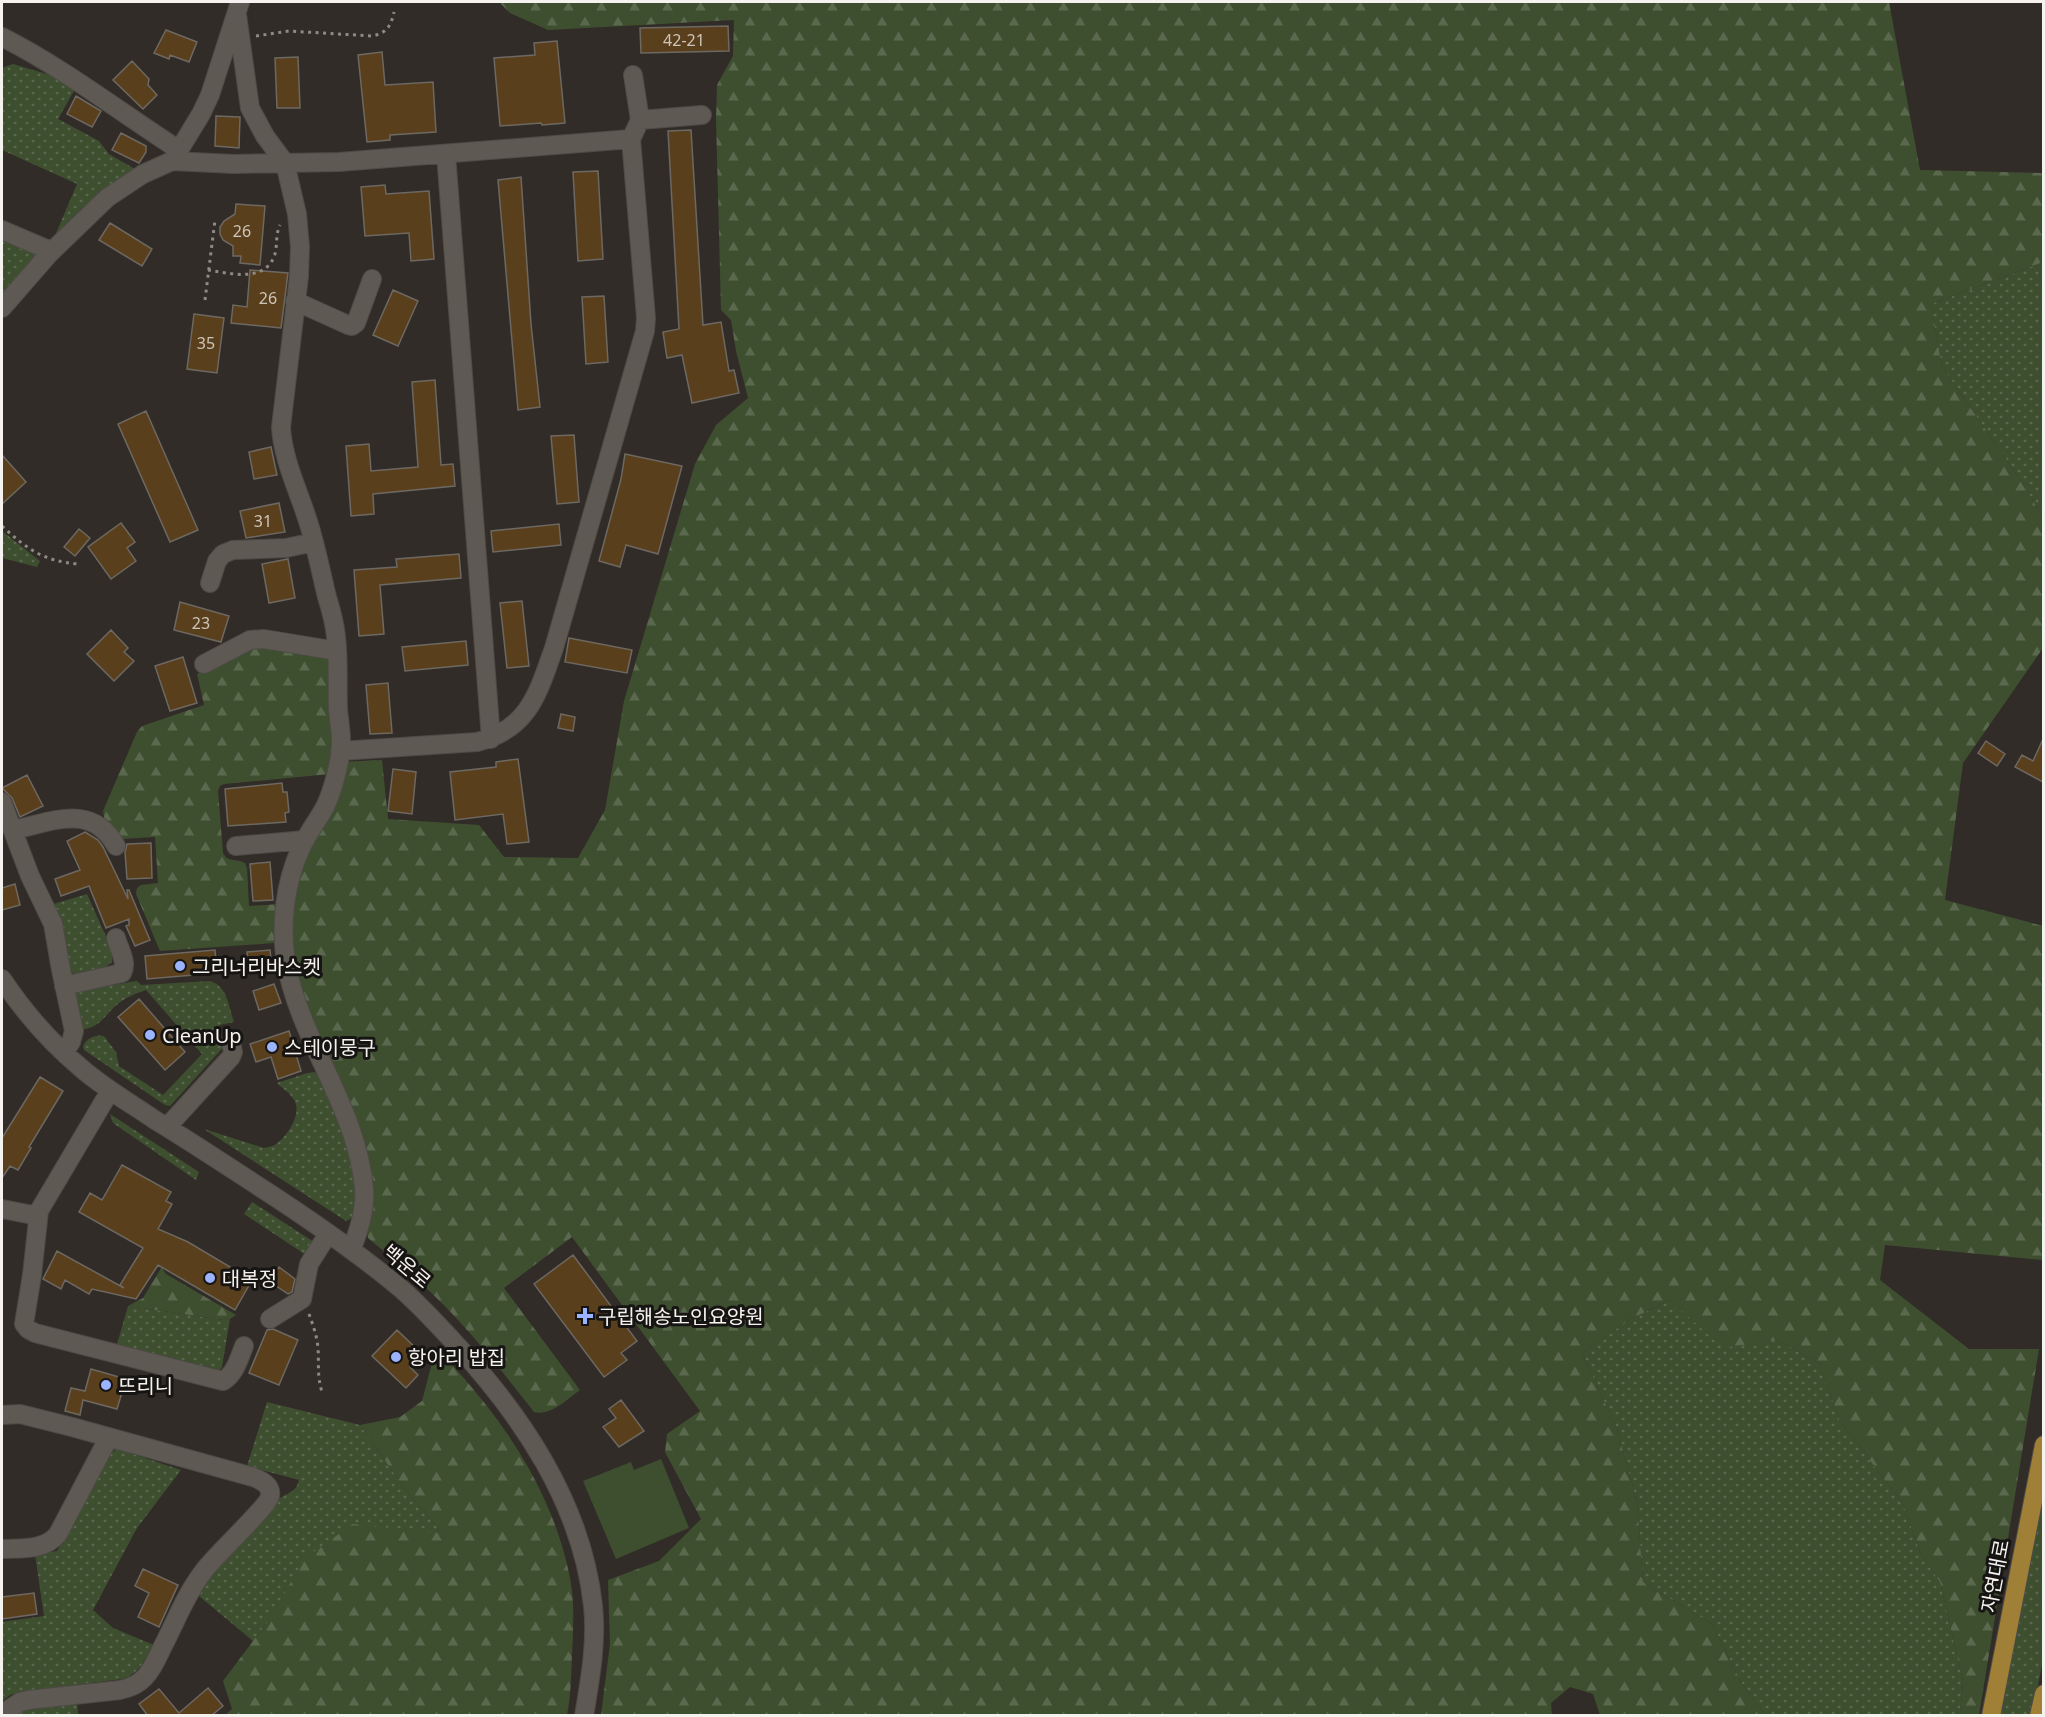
<svg xmlns="http://www.w3.org/2000/svg" width="2045" height="1717" viewBox="0 0 2045 1717" font-family="'Noto Sans','Noto Sans KR',sans-serif">
<defs>
<pattern id="grass-dots" width="8" height="8" patternUnits="userSpaceOnUse" patternTransform="scale(1.5)"><rect width="8" height="8" fill="#3e4f30"/><path d="M2 2h.1M6 6h.1" fill="none" stroke="#5a694e" stroke-width="1.8" stroke-linecap="round"/></pattern>
<pattern id="forest-firs" width="22" height="20" patternUnits="userSpaceOnUse" patternTransform="scale(1.5)"><rect width="22" height="20" fill="#3e4f30"/><path d="M5 1l3.5 6h-7zM16 11l3.5 6h-7z" fill="#5a694e"/></pattern>
</defs>
<rect width="100%" height="100%" fill="#312c27"/>
<path fill="url(#grass-dots)" d="M13,64L50,75L75,89L58,119L99,141L109,154L135,169C101,188 77,217 51,245L77,184L2,150V70L4,67Z
M2,235L41,252L2,298Z
M2043,262V518L2020,479L1942,367L1931,304Z
M2,531L40,561L37,567L2,558Z
M87,894L113,952L112,962L104,968L66,975L50,905Z
M137,981L141,985L210,981C228,987 228,1005 234,1022L220,1025L223,1042L229,1041L170,1106L165,1105L84,1050L83,1046C87,1038 96,1034 104,1036L116,1052L119,1066L163,1095L202,1054L146,990C136,993 127,997 119,1003C107,1012 99,1030 81,1029L72,996L76,991Z
M315,1072L323,1080C342,1128 360,1163 354,1217L346,1221L204,1129L264,1148C267,1147 270,1147 273,1146C286,1139 303,1114 294,1100C290,1093 282,1088 277,1083L307,1073Z
M110,1114L199,1172L196,1180L113,1123Z
M252,1202L314,1242L306,1255L244,1214Z
M1670,1300L1723,1347L1778,1340L1819,1363L1840,1421L1903,1504L1920,1552L1940,1582L1963,1681L1960,1715H1765L1741,1682L1712,1624L1643,1582L1637,1502L1617,1429L1582,1353L1629,1320Z
M128,1306L224,1320L230,1319L222,1367L219,1371L116,1348Z
M267,1402L360,1425L405,1489L439,1529L436,1533L268,1621L253,1641L199,1596L208,1580L277,1501C287,1491 295,1495 299,1480L247,1466Z
M118,1449L181,1470L137,1528L93,1610L113,1628L154,1645C145,1659 140,1673 123,1679L20,1692L10,1695L2,1701V1622L44,1616L35,1554L57,1551L110,1453Z
M2043,1492V1660L2032,1715L2001,1716Z
M77,1702L78,1715L9,1716L23,1709Z"/>
<path fill="url(#forest-firs)" d="M499,2H1889L1920,170L2043,173V262L1931,304L1942,367L2020,479L2043,518V648L1963,763L1945,900L2043,926V1260L1885,1245L1880,1280L1969,1349H2039L1979,1715H1960L1963,1681L1940,1582L1920,1552L1903,1504L1840,1421L1819,1363L1778,1340L1723,1348L1670,1300L1629,1320L1582,1353L1617,1429L1637,1502L1643,1582L1712,1624L1741,1682L1765,1715H1600L1593,1694L1570,1687L1551,1703L1552,1716L601,1715L610,1644L608,1580L659,1561L701,1519L665,1452L667,1434L700,1411L572,1237L504,1288L580,1390C566,1400 551,1416 534,1412C509,1380 484,1348 457,1319C430,1289 399,1264 368,1238L366,1228L371,1205L301,995L290,939L295,883L342,762L382,760L388,819L479,825L504,857L578,858L605,810L624,701L695,464L716,425L748,398L736,351L731,320L721,310L716,119L717,85L733,56L734,20L548,30L510,13Z
M251,645L329,655L336,743L330,774L224,784L220,786L218,791L223,853C228,863 236,858 245,863L247,868L249,906L280,904L274,943L160,951L136,894L137,888L141,885L158,883L155,837L122,839L105,822L103,811L137,732L142,726L204,705L197,674Z
M163,1265V1270L166,1274L236,1315L230,1319L224,1320L128,1306L143,1298Z
M436,1348C499,1413 552,1487 570,1578C575,1604 573,1630 572,1656C571,1676 571,1696 567,1715H225L232,1709L223,1681L268,1621L305,1558L353,1524L436,1533L439,1529L405,1489L360,1425L400,1417L422,1401Z"/>
<path fill="#3e4f30" d="M661,1459L689,1528L616,1559L583,1481L631,1462L634,1470Z"/>
<path fill="#5a3f1c" stroke="#6d6862" stroke-width="1.5" d="M728,26L729,51L641,53L640,28Z
M166,30L197,42L189,62L170,55L169,59L154,53Z
M557,41L565,123L542,125L541,123L500,126L494,58L535,55L534,43Z
M382,52L385,85L433,82L436,132L390,135V140L367,142L358,55Z
M298,57L300,108H277L275,58Z
M132,61L149,79L148,85L157,95L143,109L113,80Z
M76,96L101,111L92,127L67,114Z
M216,116L240,117L239,148L215,146Z
M691,130L703,325L721,322L729,371L734,370L739,393L692,403L682,355L667,358L663,332L679,329L668,131Z
M121,133L146,146V152L139,163L112,150Z
M598,171L603,259L578,261L573,172Z
M521,177L531,324L540,407L518,410L498,180Z
M385,185L386,194L429,191L434,259L411,261L409,233L365,236L361,187Z
M236,204L265,206L260,265L240,263L241,256H233V246L223,240L220,234V227L224,221L235,214Z
M110,223L152,249L142,266L99,240Z
M250,270L288,273L281,328L231,323L233,305L247,307Z
M393,290L418,301L398,346L373,335Z
M604,296L608,362L586,364L582,297Z
M194,314L224,318L217,373L187,369Z
M435,380L441,465L453,464L455,486L373,494L374,514L351,516L346,446L369,444L371,471L418,467L412,382Z
M146,411L198,530L170,542L118,424Z
M574,435L579,502L557,504L551,436Z
M271,447L277,475L254,479L249,452Z
M625,454L682,466L658,554L626,545L620,567L599,561L621,479Z
M2,455L26,482L2,504Z
M279,503L285,532L246,538L240,511Z
M121,523L135,542L127,548L136,561L111,579L88,547Z
M559,524L561,545L493,552L491,531Z
M79,529L90,538L75,556L64,547Z
M459,554L461,578L380,585L384,634L359,636L354,570L397,567L396,559Z
M288,559L295,598L269,603L262,564Z
M522,601L529,666L507,668L500,603Z
M180,602L229,616L221,642L174,630Z
M111,630L128,648L124,652L134,661L114,681L87,654Z
M569,638L632,650L627,673L565,662Z
M466,641L468,665L405,671L402,647Z
M183,657L197,703L170,711L155,666Z
M388,683L392,733L370,734L366,685Z
M561,714L575,717L573,731L558,728Z
M2043,739V782L2015,767L2022,755L2033,761Z
M1986,741L2005,754L1997,766L1978,753Z
M518,759L529,842L507,844L503,814L455,820L450,772L496,767V762Z
M393,769L416,772L412,814L388,811Z
M27,775L43,806L20,817L12,798L2,788Z
M282,783L283,792H287L289,812L285,813L286,822L228,826L225,789Z
M85,832L98,840L103,847L128,899L127,890H129L150,940L135,946L126,926L129,925V919L106,928L89,886L61,896L55,879L80,870L67,841Z
M151,843L152,878L127,879L125,852L127,844Z
M270,862L273,900L253,901L250,864Z
M15,884L20,905L2,910V888Z
M215,950L217,973L147,979L145,956Z
M270,950L272,969L249,971L247,952Z
M274,984L281,1003L259,1010L253,991Z
M139,999L185,1052L165,1070L118,1017Z
M289,1031L301,1071L278,1079L271,1057L256,1062L250,1044Z
M40,1077L63,1091L29,1147L31,1148L18,1170L10,1166L2,1178V1138Z
M122,1165L171,1192L166,1201L172,1204L158,1229L188,1242L252,1280L235,1310L158,1265L136,1299L92,1289L89,1294L65,1280L61,1289L43,1279L57,1251L124,1288L120,1285L143,1248L79,1212L90,1193L102,1200Z
M573,1255L637,1341L621,1353L627,1360L604,1377L534,1284Z
M279,1267L295,1279L292,1292L288,1294L269,1281Z
M273,1329L298,1340L279,1385L249,1373L267,1330Z
M397,1330L422,1354L410,1367L418,1375L406,1388L372,1356Z
M91,1369L126,1379L117,1409L83,1400L80,1415L65,1411L71,1388L85,1391Z
M621,1400L644,1431L619,1447L603,1427L616,1418L609,1409Z
M143,1569L178,1585L159,1627L138,1617L149,1593L135,1586Z
M34,1593L37,1614L2,1619V1597Z
M208,1688L223,1706L211,1716H148L139,1704L159,1689L179,1713Z"/>
<g fill="none" stroke-linecap="round" stroke-linejoin="round">
<defs>
<path id="minor" d="M237,15L250,108L265,136L285,163L297,214L300,247L299,276L281,427C283,464 303,499 312,535C318,556 322,577 327,597C331,610 335,624 336,637C339,661 337,686 338,710C339,720 341,731 341,741C341,761 333,790 325,807C317,822 306,835 300,850C285,884 280,925 286,962C299,1039 357,1107 364,1188C366,1209 359,1231 351,1250
M2,37C65,69 120,112 179,150
M640,120L702,115
M446,154L491,739
M173,160L201,114L210,95L240,2
M2,230L51,251
M295,301L348,325L352,326L356,323L372,279
M2,308L49,254L107,198L143,174L172,161L234,164L339,162L631,139
M210,583L217,561L223,554L233,550L286,548L314,542
M204,664L250,640L264,639L337,651
M340,751L477,742C529,729 538,693 554,648L645,331L646,318L631,139L640,120L633,75
M2,802L30,876L53,924L61,970L74,1031L71,1042L64,1052
M13,830C52,822 92,802 116,846
M236,846L305,840
M2,979C24,1012 50,1042 81,1068C104,1088 130,1103 155,1120C188,1140 220,1161 252,1182C302,1214 353,1249 399,1287C418,1303 435,1322 452,1340C521,1414 582,1503 593,1606C597,1642 590,1680 584,1716
M64,986L122,973C128,962 119,949 116,938
M110,1091L39,1211L32,1275L24,1324L28,1329L35,1333L223,1381C235,1374 239,1359 244,1346
M167,1127L231,1057L233,1052L231,1043
M2,1209L38,1216
M270,1319L302,1299L309,1264L328,1234
M2,1415L20,1414L72,1427L253,1477C261,1480 272,1485 270,1496C268,1507 213,1557 203,1572C186,1594 176,1621 163,1646C158,1656 153,1669 145,1677C138,1685 130,1688 120,1690L28,1700L20,1702L2,1714
M2,1549C22,1548 44,1551 58,1534L109,1437"/>
<path id="major" d="M1991,1716L2044,1445
M2039,1716L2044,1694"/>
</defs>
<use href="#minor" stroke="#4e4a46" stroke-width="20"/>
<use href="#major" stroke="#4e4a46" stroke-width="20"/>
<path stroke="#8e8a86" stroke-width="3" stroke-dasharray="3 4.5" stroke-linecap="butt" d="M256,36L289,31L372,36C387,33 391,26 394,12
M208,270C229,273 263,283 274,257C278,247 275,235 280,225
M205,300L215,220
M2,526C27,549 43,561 78,564
M309,1314C313,1325 317,1336 318,1348C319,1363 317,1377 322,1392"/>
<use href="#minor" stroke="#5e5953" stroke-width="18"/>
<use href="#major" stroke="#a07f37" stroke-width="18"/>
</g>
<g fill="#9cb4fd" stroke="#171513" stroke-width="2">
<circle cx="180" cy="966" r="6"/>
<circle cx="150" cy="1035" r="6"/>
<circle cx="272" cy="1047" r="6"/>
<circle cx="210" cy="1278" r="6"/>
<path d="M582 1307h6v6h6v6h-6v6h-6v-6h-6v-6h6z"/>
<circle cx="396" cy="1357" r="6"/>
<circle cx="106" cy="1385" r="6"/>
</g>
<g text-anchor="middle" dominant-baseline="central" stroke-width="6" stroke-linejoin="round" paint-order="stroke">
<g font-size="16" fill="#cec5ba">
<text x="684" y="40">42-21</text>
<text x="242" y="231">26</text>
<text x="268" y="298">26</text>
<text x="206" y="343">35</text>
<text x="263" y="521">31</text>
<text x="201" y="623">23</text>
</g>
<g font-size="20" fill="#f5f2ef" stroke="#171513" text-anchor="start">
<text x="192" y="966">그리너리바스켓</text>
<text x="162" y="1035">CleanUp</text>
<text x="284" y="1047">스테이뭉구</text>
<text x="222" y="1278">대복정</text>
<text x="598" y="1316">구립해송노인요양원</text>
<text x="408" y="1357">항아리 밥집</text>
<text x="118" y="1385">뜨리니</text>
</g>
<g font-size="20" fill="#f5f2ef" stroke="#171513">
<text transform="translate(407 1266) rotate(40)">백운로</text>
<text transform="translate(1995 1576) rotate(-79)">자연대로</text>
</g>
</g>
<rect width="2045" height="1717" fill="none" stroke="#f5f2ef" stroke-width="6"/>
</svg>
